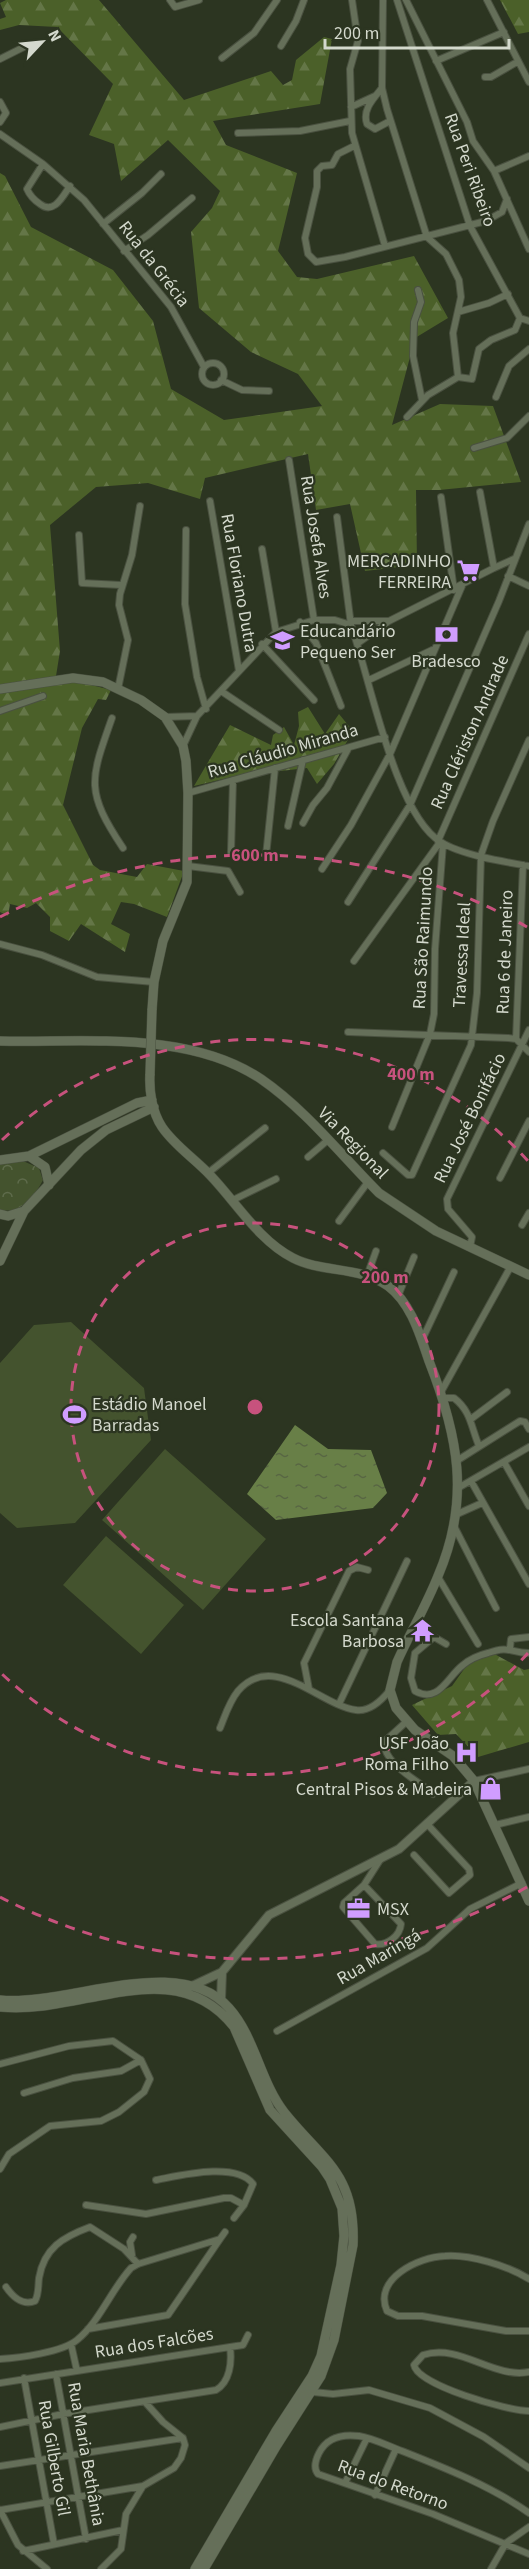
<svg xmlns="http://www.w3.org/2000/svg" width="529" height="2569" viewBox="0 0 529 2569" font-family="'Source Sans 3',sans-serif">
<defs>
<pattern id="forest-firs" width="22" height="20" patternUnits="userSpaceOnUse" patternTransform="scale(1.5)"><rect width="22" height="20" fill="#4b6029"/><path d="M5 1l3.5 6h-7zM16 11l3.5 6h-7z" fill="#647647"/></pattern>
<pattern id="park-crowns" width="20" height="18" patternUnits="userSpaceOnUse" patternTransform="scale(1.5)"><rect width="20" height="18" fill="#44532e"/><path d="M2 6a3 3 0 1 1 6 0M12 15a3 3 0 1 1 6 0" fill="none" stroke="#5e6b4b"/></pattern>
<pattern id="water-ripples" width="26" height="14" patternUnits="userSpaceOnUse" patternTransform="scale(1.5)"><rect width="26" height="14" fill="#687f47"/><path d="M2 4q2-2 4 0t4 0M15 11q2-2 4 0t4 0" fill="none" stroke="#586643"/></pattern>
</defs>
<rect width="100%" height="100%" fill="#2c3521"/>
<path fill="url(#forest-firs)" d="M6,0H99L184,100L271,71L283,85L292,80L296,60L324,37L332,39L320,104L213,121L226,145L297,173L278,251L297,277L317,279L414,256L448,318L415,338L392,425L440,404L493,406L521,482L439,490H416L417,565L365,571L350,504L316,510L308,454L205,478L200,499L148,483L96,487L50,525L60,651L56,676L111,690L106,700L98,699L82,728L63,805L93,865L100,870L137,877L147,864L184,871L167,917L134,904L121,902L111,924L130,934L125,952L81,924L69,941L50,931V917L36,903L27,908L10,904L8,916L0,912V173L5,176L31,227L113,270L153,321L171,389L224,420L322,406L298,374L251,352L199,308L191,232L212,208L220,191L168,140L121,181L114,144L89,135L113,84L57,27L19,25L0,30V19L6,17L0,3Z
M500,0H529V32L518,34Z
M308,707L325,734L339,714L353,731L334,764L317,784L307,768L236,776L194,786L230,725L271,745L273,735L284,727L294,745L299,726L298,712Z
M489,1651L524,1670L529,1669V1742L478,1757L456,1734L438,1735L412,1705L452,1686L472,1658Z"/>
<path fill="url(#park-crowns)" d="M23,1161L39,1168L43,1180C34,1197 21,1214 0,1210V1164Z"/>
<path fill="#44532e" d="M71,1322L144,1388L151,1440L75,1523L17,1528L0,1513V1363L34,1325Z
M165,1449L266,1539L203,1610L102,1520Z
M106,1536L184,1605L141,1654L63,1585Z"/>
<path fill="url(#water-ripples)" d="M295,1425L328,1449L371,1450L387,1493L373,1508L276,1520L247,1494Z"/>
<g fill="none" stroke-linecap="round" stroke-linejoin="round">
<defs>
<path id="minor" d="M170,0L175,7L199,0
M352,0L358,41L350,69L352,133L385,246
M383,0L382,88L387,109L427,237L446,254L459,280L461,297L453,333L458,377
M397,0L470,226L520,318L515,330L491,340L479,349L472,379L458,377
M406,0L467,122L473,141L494,171L529,249
M487,0L529,82
M281,46L296,21L304,0
M222,58L254,33L277,0
M0,59L24,47
M436,61L504,32
M485,77H491L517,62
M382,88C373,99 362,110 367,124L375,129L390,121
M0,102L6,113L0,122
M351,107L375,96
M238,133L300,131L350,121
M0,134L43,164L84,200L171,307L204,367
M354,146L338,154L332,165L322,166L317,171V187L305,238L308,254L316,262L345,257L486,221L502,212L507,199
M43,164L27,189C30,196 34,200 40,204C54,215 63,196 70,186
M494,171L529,156
M103,224L142,193L161,174
M124,251L148,235L192,198
M418,290L421,302L414,322L413,356L422,400
M458,312L489,303L508,294
M520,318L529,321
M202 374a11 11 0 1 1 22 0a11 11 0 1 1-22 0Z
M221,380L242,390L269,391
M496,397L509,366L529,349
M407,417L428,395L458,377
M474,448L507,438L529,416
M289,460L314,620
M480,492L494,568L514,559
M441,497L454,590
M210,501L239,671
M337,517L351,625
M186,530L185,604L197,677L206,709
M79,535L82,583L121,585
M262,549L276,632
M508,576L529,586
M351,621H389
M300,622L316,643L341,706
M358,643L389,621L494,568
M262,644L314,700
M369,680L432,650
M118,689L128,640L119,605L120,594L132,555L140,506
M221,691L279,730
M0,711L43,696
M165,717L197,716
M112,718C90,780 85,791 123,848
M183,746L197,716L276,632L314,620H335L351,625C370,678 395,815 441,842C461,855 505,862 529,866
M188,793L385,737
M303,823L313,805L327,788L348,749
M288,826L303,760
M438,841L529,634
M231,852L233,780
M266,856L275,768
M188,866L228,871L240,892
M322,869L351,825L390,754L462,586
M348,902L410,805L499,601L529,524
M0,944L42,955L97,977L154,982
M354,961L440,842
M348,1032L508,1038L516,1039L529,1052
M516,1039L523,865
M392,1127L430,1034L434,1014L435,949L443,844
M383,1153L408,1175H412L471,1045L477,993L481,855L493,821L529,740
M308,1157L328,1140
M208,1173L265,1128
M500,1178L529,1121
M233,1200L276,1179
M339,1221L368,1182
M522,1225L529,1213
M470,1247L472,1237L448,1209L447,1199L529,1030
M367,1276L376,1251
M398,1296L414,1257
M422,1340L454,1272
M441,1392L511,1266
M444,1398H454C471,1411 471,1427 479,1446
M471,1419L507,1392
M458,1460L520,1421L525,1422L529,1429
M504,1462L529,1506
M471,1481L529,1584
M458,1488L529,1447
M455,1515L482,1503
M454,1526L496,1608
M438,1577L478,1644
M446,1644L434,1637L415,1653L411,1678L415,1691C439,1704 447,1677 463,1665C470,1659 480,1655 488,1653C510,1645 510,1653 529,1653
M510,1648L511,1639L529,1637
M309,1689L304,1663L349,1571L357,1567L368,1570
M339,1704L407,1561
M406,1722L384,1742C384,1765 418,1780 433,1794
M220,1728C225,1716 229,1702 238,1691C273,1650 321,1706 356,1710C370,1712 382,1700 390,1690
M474,1781L529,1769
M495,1825L529,1817
M414,1855L449,1893L470,1875L469,1869L428,1825
M364,1885L401,1924C400,1936 387,1946 375,1944L343,1907L344,1903L364,1885L380,1860
M277,2031L427,1948L470,1909L522,1883
M0,2064L69,2046L113,2041L141,2060L150,2079L144,2092L119,2112L101,2121L50,2126L9,2154L0,2169
M24,2093L73,2078L121,2071L141,2060
M156,2180C178,2176 236,2161 253,2184L244,2205
M86,2205L146,2214L224,2198H231L244,2205L234,2218
M132,2255L130,2242L133,2237
M529,2279C509,2266 469,2254 445,2256C418,2257 373,2279 387,2311L398,2316H422L506,2331H529
M6,2287C13,2297 22,2306 35,2301C39,2294 38,2286 39,2278C44,2248 63,2237 90,2227L124,2249L138,2264
M88,2329L168,2315L220,2239
M71,2344L77,2371
M230,2347L243,2345L248,2335
M0,2359C19,2358 63,2352 77,2340C100,2321 111,2290 131,2268L138,2264L220,2239L225,2232
M529,2372C493,2379 460,2343 423,2355L414,2365C417,2385 508,2411 529,2411
M56,2374L86,2539
M24,2378L54,2544
M0,2383L230,2347C232,2362 230,2382 216,2390L63,2414L0,2427
M313,2392L333,2394L369,2390L430,2408L484,2437L529,2468
M0,2466L183,2438
M345,2483L367,2438
M375,2495L396,2449
M0,2510L143,2486
M0,2510L18,2545L47,2569
M529,2513C491,2486 445,2468 402,2451C388,2446 373,2438 359,2436C343,2434 327,2437 319,2453C316,2459 313,2468 318,2474L433,2514L529,2554
M23,2551L123,2530
M101,2569L121,2549L126,2514L143,2486L174,2468L181,2458L185,2445L183,2438L163,2422L145,2402
M491,2569L506,2543L529,2527"/>
<path id="tertiary" d="M192,1986L222,1972L269,1915L399,1849L474,1781
M221,2000L222,1972"/>
<path id="secondary" d="M0,689L73,678L103,682L141,700L165,717L183,746L186,761L188,793L187,882L163,941L154,982L152,1010
M0,1041C85,1043 188,1030 261,1079C306,1110 341,1155 379,1193L436,1231L529,1275
M150,1074C149,1091 152,1112 162,1127C174,1145 195,1159 210,1175C236,1202 259,1241 293,1258C322,1273 360,1266 388,1286C411,1303 420,1335 429,1361C458,1435 471,1499 438,1576C426,1606 410,1633 397,1662L390,1690L396,1708L415,1730L453,1756L474,1781L529,1901
M29,1156L45,1167L49,1185
M0,1160L29,1156L137,1103L152,1100
M0,1214L8,1216L24,1211
M0,1261L24,1211L81,1150L106,1130L154,1107
M0,2000C68,2007 179,1951 229,2008C255,2037 260,2081 284,2112C323,2161 356,2173 353,2245L334,2340L321,2376L277,2445L204,2569
M0,2007C80,2016 174,1950 234,2027L270,2110L322,2167L330,2179L342,2208L344,2236L341,2265L321,2356L312,2376L276,2431L195,2569"/>
</defs>
<use href="#minor" stroke="#4a5140" stroke-width="8"/>
<use href="#tertiary" stroke="#4a5140" stroke-width="10"/>
<use href="#secondary" stroke="#4a5140" stroke-width="10"/>
<use href="#minor" stroke="#656f59" stroke-width="6"/>
<use href="#tertiary" stroke="#656f59" stroke-width="8"/>
<use href="#secondary" stroke="#656f59" stroke-width="9"/>
<defs>
<path id="secondary-bridge" d="M150,1074L152,1010"/>
</defs>
<use href="#secondary-bridge" stroke="#4a5140" stroke-width="10" stroke-linecap="butt"/>
<use href="#secondary-bridge" stroke="#656f59" stroke-width="9"/>
</g>
<g fill="none" stroke="#c7527d" stroke-width="3" stroke-dasharray="10 8">
<circle cx="255" cy="1407" r="184"/>
<path d="M528 1653A368 368 0 0 1 2 1674M2 1140A368 368 0 0 1 528 1161"/>
<path d="M527 1887A552 552 0 0 1 0 1897M0 917A552 552 0 0 1 527 927"/>
</g>
<defs>
<symbol id="supermarket-bare" viewBox="-9 -9 18 18"><path d="M-6-5.5h2.5l.6 2H6L4.5 2H-2.5L-4.4-4H-6ZM-1.5 3.2a1.3 1.3 0 1 0 .1 0ZM3 3.2a1.3 1.3 0 1 0 .1 0Z" fill="#d09dff" stroke="#2c3521" stroke-width="2.5" paint-order="stroke"/></symbol>
<symbol id="bank-bare" viewBox="-9 -9 18 18"><path d="M-6-4H6V4H-6ZM0-2.3a2.3 2.3 0 1 0 0 4.6a2.3 2.3 0 1 0 0-4.6Z" fill="#d09dff" stroke="#2c3521" stroke-width="2.5" paint-order="stroke"/></symbol>
<symbol id="school-bare" viewBox="-9 -9 18 18"><path d="M0-5L7-2L0 1L-7-2ZM-4 1L0 2.5L4 1V4Q0 6-4 4Z" fill="#d09dff" stroke="#2c3521" stroke-width="2.5" paint-order="stroke"/></symbol>
<symbol id="stadium-bare" viewBox="-9 -9 18 18"><path d="M0-5a6.5 5 0 1 0 0 10a6.5 5 0 1 0 0-10ZM-3.5-1.8h7v3.6h-7Z" fill="#d09dff" stroke="#2c3521" stroke-width="2.5" paint-order="stroke"/></symbol>
<symbol id="temple-bare" viewBox="-9 -9 18 18"><path d="M0-6L5-2H3V0L6.5 2.5H4V6H1.5V3h-3V6H-4V2.5H-6.5L-3 0V-2H-5Z" fill="#d09dff" stroke="#2c3521" stroke-width="2.5" paint-order="stroke"/></symbol>
<symbol id="hospital-bare" viewBox="-9 -9 18 18"><path d="M-5-5h3v3.5h4V-5h3V5h-3V1.5h-4V5h-3Z" fill="#d09dff" stroke="#2c3521" stroke-width="2.5" paint-order="stroke"/></symbol>
<symbol id="shop-bare" viewBox="-9 -9 18 18"><path d="M-5-2.5h2.3a2.7 3.5 0 0 1 5.4 0H5L5.5 6h-11ZM-1.5-2.5h3a1.5 2.3 0 0 0-3 0Z" fill="#d09dff" stroke="#2c3521" stroke-width="2.5" paint-order="stroke"/></symbol>
<symbol id="office-bare" viewBox="-9 -9 18 18"><path d="M-6-3h4V-5.5h4V-3h4V5H-6ZM-1-4.5V-3h2v-1.5ZM-6 0V1H6V0Z" fill="#d09dff" stroke="#2c3521" stroke-width="2.5" paint-order="stroke"/></symbol>
</defs>
<g fill-rule="evenodd">
<use href="#supermarket-bare" x="452" y="554" width="33" height="33"/>
<use href="#bank-bare" x="430" y="618" width="33" height="33"/>
<use href="#school-bare" x="266" y="624" width="33" height="33"/>
<use href="#stadium-bare" x="58" y="1398" width="33" height="33"/>
<use href="#temple-bare" x="406" y="1614" width="33" height="33"/>
<use href="#hospital-bare" x="450" y="1736" width="33" height="33"/>
<use href="#shop-bare" x="474" y="1772" width="33" height="33"/>
<use href="#office-bare" x="342" y="1892" width="33" height="33"/>
</g>
<g text-anchor="middle" dominant-baseline="central" stroke-width="4.5" stroke-linejoin="round" paint-order="stroke">
<g font-size="18" fill="#d4d9cd" stroke="#2c3521">
<text transform="translate(470 170) rotate(70)">Rua Peri Ribeiro</text>
<text transform="translate(154 264) rotate(52)">Rua da Grécia</text>
<text transform="translate(316 537) rotate(81)">Rua Josefa Alves</text>
<text transform="translate(239 583) rotate(80)">Rua Floriano Dutra</text>
<text transform="translate(470 732) rotate(-66)">Rua Clériston Andrade</text>
<text transform="translate(283 751) rotate(-16)">Rua Cláudio Miranda</text>
<text transform="translate(423 938) rotate(-87)">Rua São Raimundo</text>
<text transform="translate(505 952) rotate(-88)">Rua 6 de Janeiro</text>
<text transform="translate(462 955) rotate(-87)">Travessa Ideal</text>
<text transform="translate(470 1118) rotate(-64)">Rua José Bonifácio</text>
<text transform="translate(353 1143) rotate(46)">Via Regional</text>
<text transform="translate(379 1957) rotate(-30)">Rua Maringá</text>
<text transform="translate(154 2343) rotate(-9)">Rua dos Falcões</text>
<text transform="translate(86 2454) rotate(80)">Rua Maria Bethânia</text>
<text transform="translate(54 2458) rotate(80)">Rua Gilberto Gil</text>
<text transform="translate(393 2485) rotate(20)">Rua do Retorno</text>
</g>
<g font-size="18" fill="#d4d9cd" stroke="#2c3521" text-anchor="end">
<text x="451" y="561">MERCADINHO<tspan x="451" dy="21">FERREIRA</tspan></text>
<text x="300" y="631" text-anchor="start">Educandário<tspan x="300" dy="21">Pequeno Ser</tspan></text>
<text x="446" y="661" text-anchor="middle">Bradesco</text>
<text x="92" y="1404" text-anchor="start">Estádio Manoel<tspan x="92" dy="21">Barradas</tspan></text>
<text x="404" y="1620">Escola Santana<tspan x="404" dy="21">Barbosa</tspan></text>
<text x="449" y="1743">USF João<tspan x="449" dy="21">Roma Filho</tspan></text>
<text x="472" y="1789">Central Pisos &amp; Madeira</text>
<text x="377" y="1909" text-anchor="start">MSX</text>
</g>
</g>
<circle cx="255" cy="1407" r="9" fill="#c7527d" stroke="#2c3521" stroke-width="3"/>
<g font-size="18" text-anchor="middle" font-weight="bold" fill="#c7527d" stroke="#2c3521" stroke-width="4.5" stroke-linejoin="round" paint-order="stroke">
<text x="255" y="861">600 m</text>
<text x="411" y="1080">400 m</text>
<text x="385" y="1283">200 m</text>
</g>
<g transform="translate(42 42) rotate(64)" stroke="#2c3521" stroke-width="4.5" paint-order="stroke">
<path d="M0-4.5L10 22L0 15L-10 22Z" fill="#d4d9cd"/>
<text y="-9" font-size="16" font-weight="bold" text-anchor="middle" fill="#d4d9cd">N</text>
</g>
<path d="M325 39v9h184v-9" fill="none" stroke="#d4d9cd" stroke-width="3"/>
<text x="334" y="39" font-size="18" fill="#d4d9cd" stroke="#2c3521" stroke-width="4.5" paint-order="stroke">200 m</text>
</svg>
